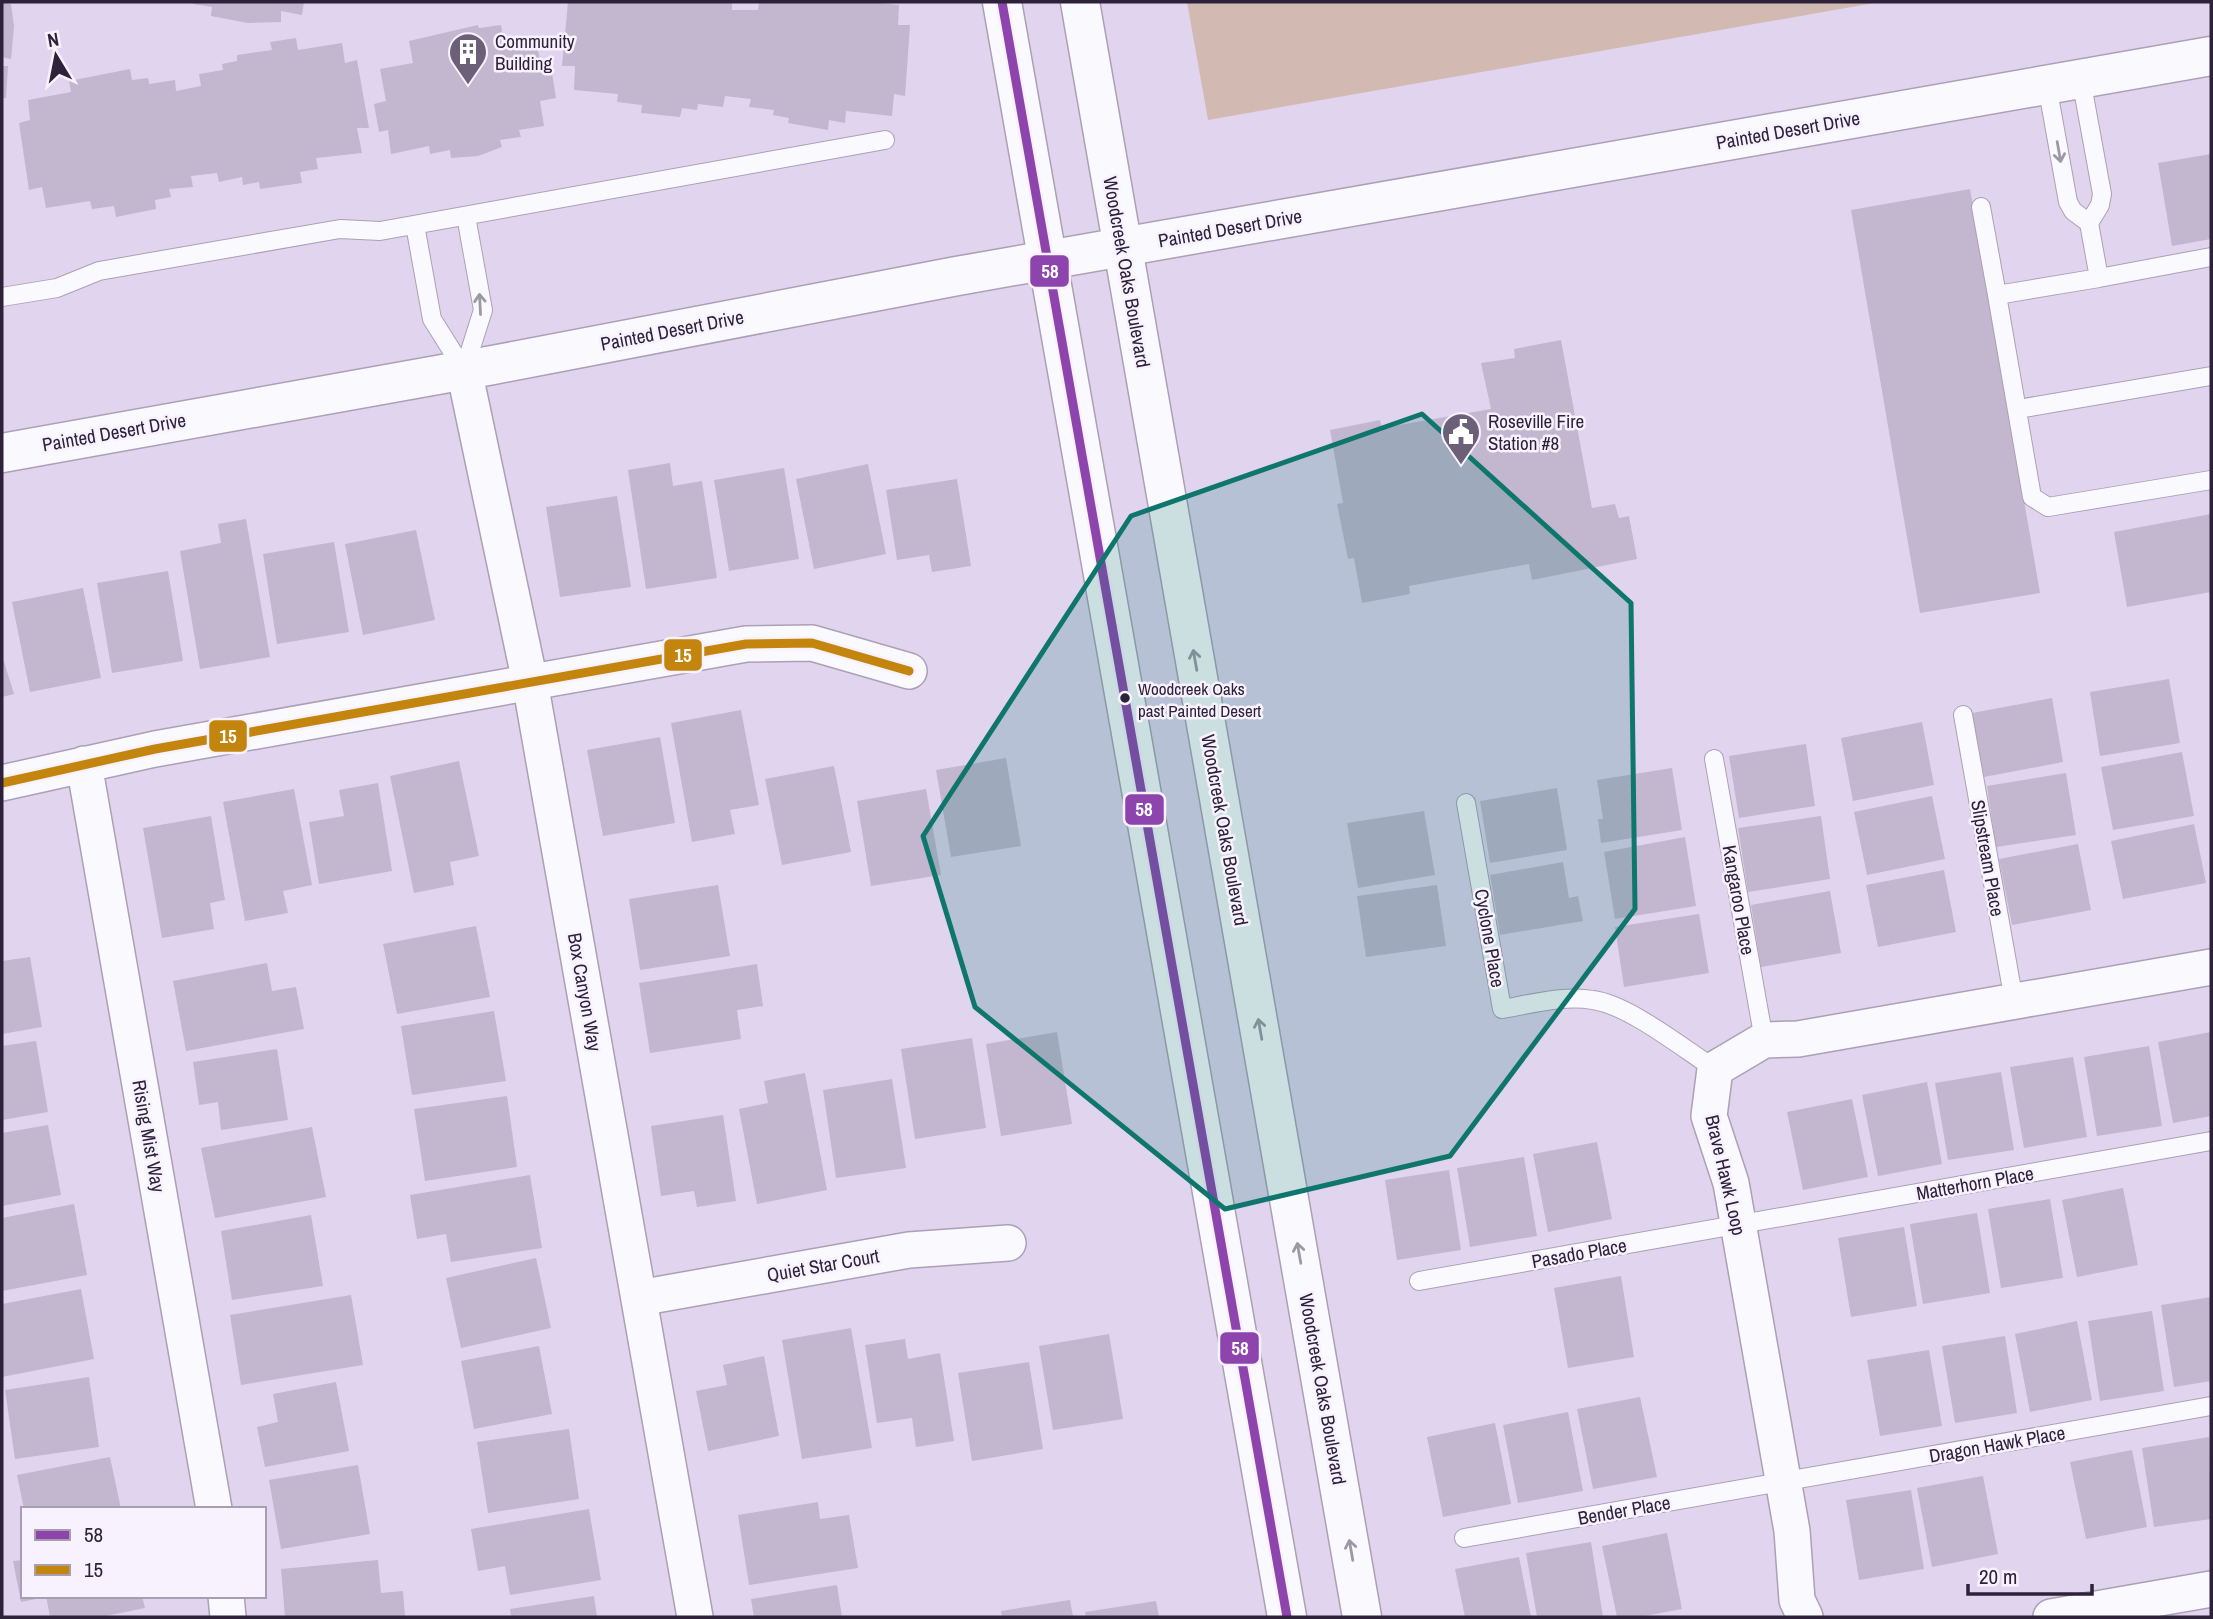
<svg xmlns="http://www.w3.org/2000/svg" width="2213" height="1619" viewBox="0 0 2213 1619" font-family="'Archivo Narrow',sans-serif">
<rect width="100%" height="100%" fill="#e1d4ef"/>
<path fill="#d2bab3" d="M1187,2H1880L1208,120Z"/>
<path fill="#c2b7cf" d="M2,2L11,4L14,26L11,59L2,57Z
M193,2H304L302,15L281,11V22L248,23L211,16L212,7L193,4Z
M568,2H732V10H758L759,2H871L899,5L898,25H910L905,96L894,94L892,116L846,111L845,123L829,120L828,130L788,123L789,118L773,115L774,110L749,107L751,99L725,96L723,107L698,104L697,110L682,108L680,117L641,113L642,105L617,102L618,94L574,90L575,66H562Z
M478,25L479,28L501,25L504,46L536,41L543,73H552L556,98L540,101L544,126L519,130L521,137L500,140L502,147L478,156L451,158L450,150L430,154L429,146L391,154L388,130L379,132L374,104L386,101L380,69L413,63L409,41Z
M296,38L298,50L342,43L345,63L357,60L369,128H357L362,153L316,158L318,169L300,172L302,183L260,189L259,182L243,185L242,177L219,182L217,173L191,176L193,187L169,189L171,197L155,200L156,209L116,217L114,206L92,209L90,201L46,208L42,187L29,190L19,123L30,120L28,100L71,92L69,81L130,69L132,80L148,78L149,84L175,80L176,91L201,86L199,74L223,70L222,64L237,61V55L272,50L270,42Z
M2,66H8L6,98H2Z
M2211,154V239L2172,246L2158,163Z
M1970,189L2040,593L1920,613L1851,210Z
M1561,340L1592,508L1615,504L1619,518L1629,516L1637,559L1532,580L1529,564L1409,586L1410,594L1362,603L1354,558L1348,559L1337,504L1343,503L1330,430L1380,420L1382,428L1491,409L1481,363L1515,358L1514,349Z
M670,463L673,486L702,481L717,578L646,589L628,470Z
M868,464L886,554L814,569L796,479Z
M784,468L799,559L729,571L714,480Z
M957,479L971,566L932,572L929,555L897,560L886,490Z
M617,496L631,587L560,597L546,507Z
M2211,514V592L2127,607L2114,532Z
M246,519L270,657L200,669L180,551L221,543L218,524Z
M416,530L435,620L363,635L345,544Z
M334,542L349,632L277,644L263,554Z
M168,571L183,661L112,673L97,583Z
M83,588L101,678L30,692L12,602Z
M2,655L14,694L2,697Z
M2169,679L2180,743L2100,756L2090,692Z
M2052,698L2063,762L1984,777L1972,713Z
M741,710L759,805L730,810L735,834L692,842L671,723Z
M1922,722L1934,785L1853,801L1841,738Z
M660,737L675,823L603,836L587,750Z
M1806,744L1815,806L1739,818L1729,756Z
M2182,752L2194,816L2113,830L2101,767Z
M1006,758L1021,846L951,857L936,770Z
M459,761L479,856L450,862L454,885L414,893L390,776Z
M834,766L851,852L782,865L765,779Z
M1672,768L1682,830L1601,843L1598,819H1603L1597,780Z
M2066,773L2076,835L1996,847L1987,786Z
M378,783L392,871L319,884L309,822L344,816L339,790Z
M1557,788L1567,850L1490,863L1480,801Z
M294,789L312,885L283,891L288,913L245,921L223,802Z
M926,789L941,875L871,886L857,801Z
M1932,796L1945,859L1867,875L1854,812Z
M1424,811L1435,875L1358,888L1347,823Z
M211,816L225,900L210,903L214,929L162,938L143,828Z
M1821,816L1830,879L1748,892L1738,828Z
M2194,824L2206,883L2123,899L2111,841Z
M1685,837L1696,906L1615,919L1604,852Z
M2078,844L2091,910L2012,925L1999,859Z
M1563,862L1569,898L1578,896L1583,921L1500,935L1490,875Z
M1944,870L1956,932L1878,947L1866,885Z
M718,885L730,956L640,970L629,899Z
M1437,885L1446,946L1366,957L1357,896Z
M1830,891L1841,953L1761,967L1751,905Z
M1699,914L1709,973L1624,987L1615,927Z
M476,926L490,997L397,1014L383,944Z
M30,957L42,1027L2,1034V961Z
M267,963L272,991L296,987L304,1029L186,1051L173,981Z
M757,964L763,1006L737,1010L741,1039L650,1053L639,983Z
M494,1011L506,1081L412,1095L401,1026Z
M1057,1032L1072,1124L1001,1136L986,1044Z
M2211,1032V1116L2173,1123L2158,1042Z
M972,1038L986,1128L915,1139L901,1049Z
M36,1041L48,1112L2,1120V1046Z
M2149,1046L2162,1126L2097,1136L2084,1057Z
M277,1049L288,1120L221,1130L218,1102L199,1105L193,1062Z
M2073,1057L2087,1137L2024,1148L2010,1067Z
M2001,1072L2014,1150L1948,1160L1935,1083Z
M805,1073L827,1190L757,1204L739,1109L768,1103L764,1081Z
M892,1079L906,1168L836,1178L823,1090Z
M1927,1082L1942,1164L1878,1176L1862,1095Z
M507,1096L517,1167L425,1181L414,1109Z
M1852,1099L1868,1177L1803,1190L1787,1112Z
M723,1115L736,1201L697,1207L694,1191L661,1196L651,1126Z
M48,1125L61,1195L2,1206V1133Z
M312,1127L326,1197L215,1218L201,1148Z
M1597,1142L1612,1219L1548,1232L1533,1154Z
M1524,1157L1537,1236L1470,1247L1457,1168Z
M1449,1170L1461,1250L1397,1260L1385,1180Z
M530,1175L542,1248L451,1262L446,1234L417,1239L410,1195Z
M2123,1188L2138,1265L2077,1277L2062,1200Z
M2050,1199L2063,1278L2001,1288L1988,1209Z
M74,1204L87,1275L2,1291V1218Z
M1977,1213L1990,1293L1923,1304L1910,1224Z
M311,1215L323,1286L232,1300L221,1231Z
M1904,1227L1917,1306L1851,1317L1838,1238Z
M536,1258L551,1328L461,1348L446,1278Z
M1621,1276L1634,1357L1568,1368L1554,1288Z
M81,1289L94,1359L2,1377V1304Z
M351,1295L363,1365L241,1385L230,1315Z
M2211,1297V1381L2174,1387L2161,1305Z
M2152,1311L2164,1391L2100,1401L2088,1321Z
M2077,1321L2092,1400L2030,1412L2015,1334Z
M851,1328L872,1448L802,1459L782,1340Z
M1109,1334L1123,1419L1053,1430L1039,1346Z
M2005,1336L2017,1413L1955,1423L1942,1346Z
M905,1339L908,1359L940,1353L954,1441L916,1447L912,1418L877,1423L865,1345Z
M539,1346L552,1414L474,1429L461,1361Z
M1929,1350L1942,1426L1880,1436L1867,1360Z
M764,1356L779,1436L708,1451L696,1391L727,1385L723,1365Z
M1029,1362L1043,1449L972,1461L958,1373Z
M89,1377L99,1447L15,1459L5,1390Z
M336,1382L349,1451L265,1467L257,1427L278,1422L273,1394Z
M1640,1397L1657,1477L1593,1489L1577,1409Z
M1568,1412L1583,1491L1518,1503L1503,1425Z
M1495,1423L1511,1504L1443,1517L1427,1437Z
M569,1429L579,1499L488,1513L477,1442Z
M2209,1437L2211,1519L2154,1527L2142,1448Z
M2132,1450L2147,1527L2086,1539L2070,1462Z
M110,1457L121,1509H24L17,1475Z
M358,1465L370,1534L281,1549L269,1480Z
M1983,1476L1998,1554L1932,1567L1917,1488Z
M1911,1490L1924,1569L1859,1580L1846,1500Z
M818,1502L820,1519L849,1515L858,1568L749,1585L738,1515Z
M589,1509L601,1580L510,1595L505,1566L478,1571L471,1529Z
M1667,1533L1682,1609L1639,1617H1617L1602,1546Z
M1591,1542L1603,1617H1537L1526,1553Z
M1519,1557L1531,1617H1465L1455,1569Z
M23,1560V1596L46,1597L21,1602L13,1561Z
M378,1560L381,1593L403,1591L405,1617H285L281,1569Z
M837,1585L842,1617H754L751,1599Z
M46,1596H142L145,1608L101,1617H50Z
M594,1596L597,1617H511L510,1609Z
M1070,1600L1073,1617H1002L1001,1611Z
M1156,1601L1159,1617H1086L1085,1612Z"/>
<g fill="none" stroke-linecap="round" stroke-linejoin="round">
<defs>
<path id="service" d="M2081,79L2102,194L2100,205L2089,223L2099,278L2211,257
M2047,85L2068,202L2073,211L2089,223
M1981,207L1997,295
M415,225L432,319L464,370
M2099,278L1997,295L2032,497L2048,507L2211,480
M2,297L57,288L99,271L340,229L380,231L885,140
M464,370L483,310L466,216
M2018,409L2211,376
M1963,715L2014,1001
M1714,759L1764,1040
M1466,803L1502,1009C1532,1004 1563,995 1593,1000C1629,1005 1684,1049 1715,1069
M1419,1281L2211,1141
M1464,1538L2211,1406"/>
<path id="minor" d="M464,370L530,682L695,1617
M84,764L214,1509
M2,783L155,749L746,644L812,643L909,671
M639,1298L909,1250L1008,1243
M226,1596L228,1617
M1805,1617L1797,1600L1792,1531L1731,1183L1709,1116L1715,1069L1764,1040L1798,1039L2211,967
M2051,1617L2211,1589"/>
<path id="tertiary" d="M2,453L493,365L957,276L2211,56"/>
<path id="secondary" d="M1002,2L1287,1617
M1080,2L1362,1617"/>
</defs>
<use href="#service" stroke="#aba0b6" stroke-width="20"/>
<use href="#minor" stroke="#aba0b6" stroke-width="38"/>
<use href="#tertiary" stroke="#aba0b6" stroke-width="41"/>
<use href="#secondary" stroke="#aba0b6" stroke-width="41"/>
<use href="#service" stroke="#faf9fd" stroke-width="18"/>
<use href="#minor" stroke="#faf9fd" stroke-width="35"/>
<use href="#tertiary" stroke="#faf9fd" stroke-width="38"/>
<use href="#secondary" stroke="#faf9fd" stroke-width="38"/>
<defs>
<path id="bus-1" d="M1002,2L1287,1617"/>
<path id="bus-2" d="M2,783L155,749L746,644L812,643L909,671"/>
</defs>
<use href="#bus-1" stroke="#f8f2ff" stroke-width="14"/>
<use href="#bus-2" stroke="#f8f2ff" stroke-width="14"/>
<use href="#bus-1" stroke="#8e44ad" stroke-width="9"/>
<use href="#bus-2" stroke="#c4850e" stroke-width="9"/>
</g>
<defs><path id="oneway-shaft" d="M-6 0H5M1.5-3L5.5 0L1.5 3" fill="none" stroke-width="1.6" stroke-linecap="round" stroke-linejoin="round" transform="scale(1.75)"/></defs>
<g stroke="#9e98a5">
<use href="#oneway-shaft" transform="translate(2059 152) rotate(80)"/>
<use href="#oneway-shaft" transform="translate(480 304) rotate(-93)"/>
<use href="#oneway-shaft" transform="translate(1195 660) rotate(-100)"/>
<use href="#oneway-shaft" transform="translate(1260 1029) rotate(-100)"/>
<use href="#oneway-shaft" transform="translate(1299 1253) rotate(-100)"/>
<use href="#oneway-shaft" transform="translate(1351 1550) rotate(-100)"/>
</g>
<path fill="#0f766e" fill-opacity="0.2" stroke="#0f766e" stroke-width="5" stroke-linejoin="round" d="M1422,414L1631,603L1635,909L1450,1156L1225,1209L975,1007L923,836L1131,516Z"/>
<defs>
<symbol id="building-pin" viewBox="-11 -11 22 30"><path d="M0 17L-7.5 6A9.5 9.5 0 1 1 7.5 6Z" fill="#6c6079" stroke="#f8f2ff"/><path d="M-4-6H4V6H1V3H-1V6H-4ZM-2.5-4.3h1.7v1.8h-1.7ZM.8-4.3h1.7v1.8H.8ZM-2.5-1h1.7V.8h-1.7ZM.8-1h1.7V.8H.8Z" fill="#fff"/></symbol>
<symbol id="civic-pin" viewBox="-11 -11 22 30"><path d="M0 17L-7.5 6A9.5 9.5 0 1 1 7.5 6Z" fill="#6c6079" stroke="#f8f2ff"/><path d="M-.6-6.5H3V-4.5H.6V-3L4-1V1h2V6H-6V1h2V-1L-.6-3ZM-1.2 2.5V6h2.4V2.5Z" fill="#fff"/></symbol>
</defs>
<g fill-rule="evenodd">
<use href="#building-pin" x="446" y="30" width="44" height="60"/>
<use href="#civic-pin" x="1439" y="410" width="44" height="60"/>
</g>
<circle fill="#2d2239" stroke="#f8f2ff" stroke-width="2.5" cx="1125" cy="698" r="6"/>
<g text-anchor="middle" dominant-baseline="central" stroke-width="5" stroke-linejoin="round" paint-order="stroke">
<g font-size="17" fill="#2d2239" stroke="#f8f2ff" text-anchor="start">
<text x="1138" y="688">Woodcreek Oaks<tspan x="1138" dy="22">past Painted Desert</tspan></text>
</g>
<g font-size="19" fill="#2d2239" stroke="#f8f2ff" text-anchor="start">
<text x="495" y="41">Community<tspan x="495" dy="22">Building</tspan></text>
<text x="1488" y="421">Roseville Fire<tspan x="1488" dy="22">Station #8</tspan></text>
</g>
<g font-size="19" fill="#2d2239" stroke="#f8f2ff">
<text transform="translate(1788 130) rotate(-10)">Painted Desert Drive</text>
<text transform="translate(1230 228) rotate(-10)">Painted Desert Drive</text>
<text transform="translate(1127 272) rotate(80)">Woodcreek Oaks Boulevard</text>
<text transform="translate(672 330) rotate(-11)">Painted Desert Drive</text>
<text transform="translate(114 432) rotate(-10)">Painted Desert Drive</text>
<text transform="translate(1225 830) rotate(80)">Woodcreek Oaks Boulevard</text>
<text transform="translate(1988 858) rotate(80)">Slipstream Place</text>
<text transform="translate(1739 900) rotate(80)">Kangaroo Place</text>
<text transform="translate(1490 938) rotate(80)">Cyclone Place</text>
<text transform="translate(585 992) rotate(80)">Box Canyon Way</text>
<text transform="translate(149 1136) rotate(80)">Rising Mist Way</text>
<text transform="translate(1726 1175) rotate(77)">Brave Hawk Loop</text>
<text transform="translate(1975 1183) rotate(-10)">Matterhorn Place</text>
<text transform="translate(1579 1253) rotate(-10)">Pasado Place</text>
<text transform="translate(823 1265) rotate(-10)">Quiet Star Court</text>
<text transform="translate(1323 1389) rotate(80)">Woodcreek Oaks Boulevard</text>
<text transform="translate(1997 1444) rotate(-10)">Dragon Hawk Place</text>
<text transform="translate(1624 1510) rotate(-10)">Bender Place</text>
</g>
</g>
<g stroke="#f8f2ff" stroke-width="2.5">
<rect x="1029" y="254" width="41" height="34" rx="7" fill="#8e44ad"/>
<rect x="663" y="638" width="40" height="34" rx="7" fill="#c4850e"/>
<rect x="208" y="719" width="40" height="34" rx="7" fill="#c4850e"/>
<rect x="1124" y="793" width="41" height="33" rx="7" fill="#8e44ad"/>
<rect x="1219" y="1331" width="41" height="34" rx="7" fill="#8e44ad"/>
</g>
<g font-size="19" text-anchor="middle" font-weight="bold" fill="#fff">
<text x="1050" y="278">58</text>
<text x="683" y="662">15</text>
<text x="228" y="743">15</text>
<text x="1144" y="816">58</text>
<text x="1240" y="1355">58</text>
</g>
<rect width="2213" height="1619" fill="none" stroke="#2d2239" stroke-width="7"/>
<rect x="21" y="1507" width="245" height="91" fill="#f8f2ff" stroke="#a79fb0" stroke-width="2"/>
<rect x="35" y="1530" width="35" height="10" fill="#8e44ad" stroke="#a79fb0" stroke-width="2"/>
<text x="84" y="1542" font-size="21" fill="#2d2239">58</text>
<rect x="35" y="1565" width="35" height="10" fill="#c4850e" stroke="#a79fb0" stroke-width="2"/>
<text x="84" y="1577" font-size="21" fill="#2d2239">15</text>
<g transform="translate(56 56) rotate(350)" stroke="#f8f2ff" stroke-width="5" paint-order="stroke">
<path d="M0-5L12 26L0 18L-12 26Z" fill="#2d2239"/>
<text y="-10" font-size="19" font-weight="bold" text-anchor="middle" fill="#2d2239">N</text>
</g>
<path d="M1968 1584v10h124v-10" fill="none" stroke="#2d2239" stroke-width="3.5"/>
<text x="1979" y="1584" font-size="21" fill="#2d2239" stroke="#f8f2ff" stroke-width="5" paint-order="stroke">20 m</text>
</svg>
